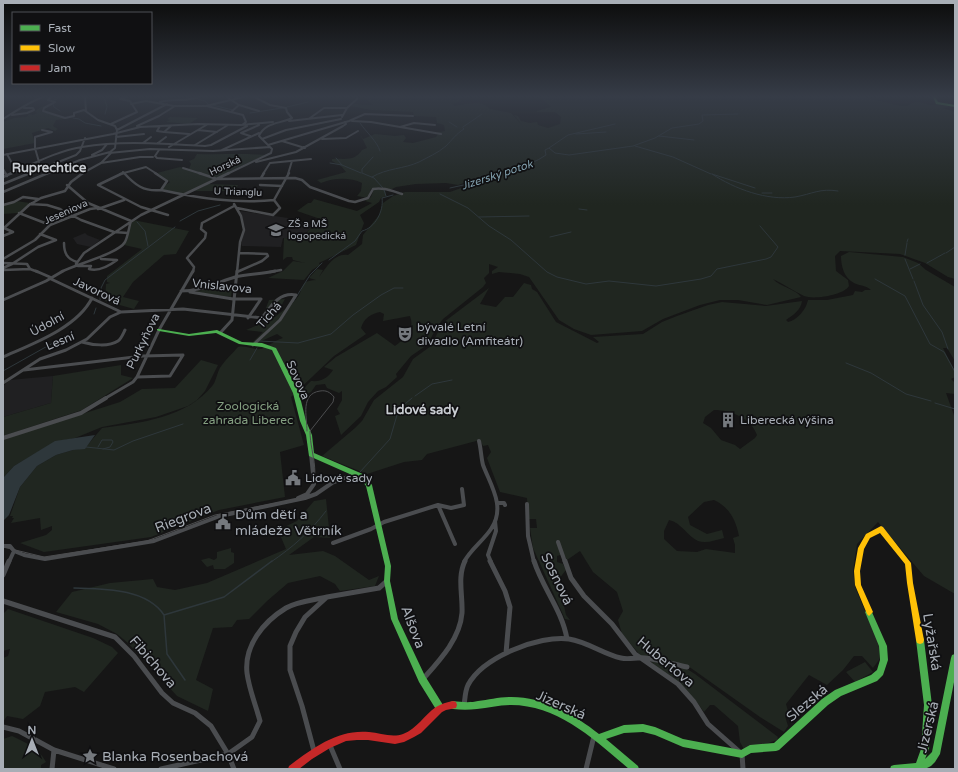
<svg xmlns="http://www.w3.org/2000/svg" width="958" height="772" viewBox="0 0 958 772" font-family="'Varela Round',sans-serif">
<rect width="100%" height="100%" fill="#161616"/>
<path fill="#202022" d="M240,211L288,218L313,226L306,233L297,239L283,238L281,247L242,246L241,244L245,228Z
M85,233L87,235L100,240L91,247L77,244L73,238Z
M53,376L51,403L3,417V386L10,380Z"/>
<path fill="#202620" fill-rule="evenodd" d="M364,97H465L460,99L462,101L452,104L455,106C466,104 482,99 490,109L511,113L522,125L514,115L518,116L521,121L530,123L537,122L538,125L548,128L560,124L561,117L555,112H537V111L551,107L540,97H863L901,106H907L912,103L918,102L931,105L938,104L952,107L943,108L955,112V279L948,277L925,263L900,254L840,251L835,256L836,271L848,280L849,286C844,295 814,300 804,296C794,291 783,284 773,279C780,287 796,289 801,297L767,305L738,300H720L700,305L663,319L642,331L591,335L574,329L559,320L529,277L520,274L499,272L492,274V271L498,267L489,264V273L484,278L486,283L483,287L443,319L437,327L427,345L411,356L396,374L397,377L386,387L378,391L368,402L361,416L341,435L335,416L340,414L337,409L342,400V391L339,393L327,388L325,384L316,385L311,392L301,398L299,393L311,381C321,382 328,378 333,370L324,367L336,357L377,333L395,346C406,338 415,330 410,316L383,321L384,314L380,312C371,314 364,318 361,328L366,334L334,356L291,397L304,445L280,452L285,497L219,510L151,537L44,552L20,543L46,535L52,530V526L41,530L40,518L11,523L14,518H12L13,516H10L20,487L37,466L56,455L73,450L85,448L102,428C140,423 187,418 213,385C217,379 217,371 222,365C226,359 233,353 238,347C245,345 253,350 261,349C268,347 275,340 283,338L277,334L257,343L253,342L263,332L246,330L260,324L269,300L285,299L275,317C282,311 292,305 297,298C305,288 298,281 316,280L309,278L317,269L323,270L319,277C327,267 334,253 348,255L362,244L363,235L379,215L383,203L393,196L405,192H450L464,187L481,184L475,179L458,185L446,183L416,184L396,187L390,190C384,187 377,186 371,189L368,198L357,196L361,191L362,183C350,177 333,178 321,183L317,180L346,172L341,166L332,161V159C345,158 354,162 362,150L367,148L360,134L363,139L375,134L395,136L404,135L406,138L403,142L413,143L436,137L438,134L435,133L445,131L444,125L437,123L436,117L414,116L413,112L372,110L350,106L354,104L373,105Z
M44,106L41,111L42,112C52,113 61,119 71,118L56,120L53,126L58,129L61,127L55,131L48,128L32,133L35,143L3,149V122L14,118L27,117L29,114L33,115L37,113L35,111L41,107Z
M170,117L198,118L189,124L166,122L170,120L167,119Z
M197,154C219,155 242,153 265,155L183,194L163,190V187L170,182L157,173L180,167L189,169L191,164L189,161L194,159Z
M208,184L238,185L235,191H194Z
M374,189H385L386,196L381,198L379,202L360,215L364,223L356,245L319,263L320,265L312,270L304,280L268,278L283,271L293,261L305,263L293,260L292,257H287L283,260L284,238L297,239L306,233L313,226L323,227L329,222L297,211L308,203H311L314,199L357,211L372,203L365,201L371,197Z
M16,201L30,203L18,213L3,214V205Z
M133,220L189,231L176,254L164,255L133,282L123,297L139,301L134,309L105,301L106,284L110,283L107,282V276L142,249L124,245Z
M849,252L903,257L918,263L926,270L955,287V361L947,348H943L955,371V377L951,379L955,383V394L946,393L955,418V594L924,576L878,522L857,544L853,571L855,587L879,644V660L873,668L862,656H854L843,670L827,685L809,675L786,704L788,711L785,716L788,726L784,732L760,717L688,666L641,656L622,634L618,620L623,611L617,592L593,572L580,551L567,560L563,554L557,556V562L563,564L566,570L555,584L563,601L566,615L570,620L565,619L533,548L530,528H537L536,519H528L527,498L500,492L487,458L491,452L488,445L483,446L480,440L427,454L422,460L404,462L367,474L322,456L355,428L362,421L374,400L403,377L413,359L431,346L440,328L444,322L489,288L480,304L496,307L505,297H513L524,283L531,285L532,289L537,292L556,322L597,343L599,342L593,337L643,334L662,322L677,316L708,305L722,302L766,306L802,301C801,310 793,315 786,320L788,322C797,320 806,310 808,300H827L853,295L855,291L862,292L865,290H871C866,285 860,286 854,283C844,278 841,266 841,256ZM714,410C731,410 751,418 757,435L755,438L740,449L735,445L721,440L711,428L703,423L705,417ZM714,500C729,507 736,520 739,536L733,538L735,545V553L706,549L697,552L677,551L664,539V531L669,520C682,523 687,536 698,541C706,544 716,540 724,538L722,530L707,534L690,525L688,517L704,502Z
M211,287L232,288L231,297L196,292Z
M201,360L218,365L205,391L197,400L188,406L156,417L102,427L75,438L55,442L14,466L3,478V439L120,402L142,389L175,388Z
M121,365V375L133,378L82,410L3,436V417L51,403L53,376Z
M326,499L330,538L314,537L289,555L323,551L335,556L369,580L379,576L375,586L340,591L335,584L320,576L288,583L267,601L249,619L237,620L232,627L213,628L196,680L213,689L208,711L177,696L128,643L117,634L98,624L56,612L72,592L110,583L153,579L157,587L175,590L207,583L286,549L278,530L297,521L314,501Z
M231,548V552L234,553V563L225,569H214L213,565L207,567L201,560L209,558L214,560L217,558V552Z
M8,609L93,638L112,647L118,653L84,692L75,687L45,692L40,706L23,719L7,716L3,722V658L8,656L10,649L3,651V614Z
M650,661L687,669L695,674L778,737L777,740L745,751L740,742L738,726L714,705H710L704,712C690,691 670,677 650,661Z
M865,662L873,672L855,682L846,672Z
M12,736C26,743 39,748 46,762L41,765V769H3V739Z"/>
<path fill="#2e373b" d="M95,435L85,449L73,450L56,455L37,466L20,487L9,515L3,521V478L14,466L55,441Z"/>
<g fill="none" stroke-linecap="round" stroke-linejoin="round">
<path stroke="#2e373b" stroke-width="1" d="M104,97L107,107L105,114
M928,97L934,99
M197,99L205,101L209,105
M53,100L57,99V97
M53,104L54,107L60,111
M212,105L233,110
M287,107L308,102
M250,113L282,108
M73,118L79,119L85,123L101,126
M449,122L457,127
M360,123C366,132 377,141 380,151
M463,127L482,114
M576,134L606,132
M659,136L694,140
M635,146L673,157L711,174
M549,148L568,135L615,124
M373,157L362,169V173L374,178L383,188
M336,158L342,165L361,173
M330,163L342,165
M712,174C735,189 767,201 795,197C812,194 820,188 838,191
M712,174L755,188
M372,177C387,168 404,169 419,162C428,157 438,153 446,146C452,140 456,134 464,129L463,128
M477,181C500,172 526,169 546,155L545,150L549,148L555,153L569,155L633,146L655,138L672,128L699,124L703,121L702,115L738,114
M450,188L468,184
M384,190L386,196
M762,193H772
M440,194L468,208L489,226L511,240L547,272L557,277L586,284L609,281L656,286L701,279L711,276L717,269L766,259L771,257L778,247L760,226
M579,209L587,210
M479,217L529,216
M180,221L198,211L220,205
M137,222L145,231L148,246
M550,237L571,232
M907,242L908,239
M946,253L955,247
M905,255L907,243
M905,259L913,279
M329,260L355,241L362,231C375,228 384,211 382,198L393,195
M927,263L945,253
M910,269L920,264
M875,279L905,296L930,344L944,352L955,372
M914,281L923,305L942,332L948,349
M100,300L101,288L105,280L175,227
M293,302L310,275L322,263
M94,314L96,308
M259,341L298,343L331,334L353,315L381,295L394,288H403
M250,360L257,348
M846,363L871,373L906,394L931,401
M3,371L60,339
M415,396L432,384L452,380
M935,403L955,409
M86,447L114,450L133,441L183,424
M98,447L102,440H112L113,442L110,447L103,449
M360,472L390,439L397,415L405,404L412,398
M271,562C293,547 310,532 326,511"/>
<path stroke="#2e373b" stroke-width="1.5" d="M74,588C103,589 146,588 164,615L224,597L272,561
M164,615L167,654L185,680"/>
<path stroke="#4a4c4f" stroke-width="2" d="M85,97L86,111
M228,98L239,105L259,111
M160,102C173,98 187,102 200,97
M131,104L146,101L174,106
M207,106L243,115L246,122L242,125
M231,112L239,105
M12,115L27,113L34,110L33,108H24
M342,117L347,108L357,99V97
M310,118L324,108H347
M3,119C16,111 29,102 43,97
M289,121L342,115
M352,121L371,122L441,134
M111,124L137,112L130,101L120,99L127,97
M137,126L159,116L175,106H206L243,97
M160,126L157,131L164,132
M171,126L164,132L189,134
M400,127L414,123L435,125
M117,130L167,104
M198,130L217,132
M250,136L241,133L259,125
M116,137L144,134
M262,139L286,130L341,119
M322,139L346,138L358,131
M282,141L305,148
M143,143L151,137
M158,143L166,137
M195,145L228,125
M268,145L349,121L365,114L413,116
M169,147L208,124
M159,150L155,156L157,158L182,160
M222,150L259,133
M109,153L150,149L213,151L270,147
M7,154L13,165L20,170
M3,155L113,134L140,127L198,124L241,125L273,122
M92,155L102,150L107,144
M39,162L35,148V137L52,132L42,130
M256,162L296,152L343,126L346,124L345,122
M101,163L140,157H153
M183,168L202,174
M3,169L6,174
M123,172L125,174
M10,174C33,164 57,151 82,147C123,140 164,144 205,146L211,145L247,126
M28,174L76,155L80,151L85,138
M46,174L80,160L110,152L115,148L117,130L115,126L98,120L84,110L74,113V116L65,118L43,111L44,108L55,102L48,100L51,97
M81,174L101,163L111,153
M120,174L146,167L157,174
M227,174L271,153L272,149L259,136C265,122 280,124 292,118L287,112L286,108L270,105L254,97
M263,174L270,163L311,159
M288,174L292,161"/>
<path stroke="#4a4c4f" stroke-width="2.5" d="M5,173L7,176
M123,173L98,185L141,207L168,215
M124,173C135,185 144,192 161,190
M155,173L167,181L161,190C198,198 236,204 274,200
M199,173L217,179L295,178L302,180L310,187L349,201L355,202L368,198L373,189C383,187 392,191 402,194
M3,177L12,173
M261,178L264,173
M3,184L30,173
M67,185L88,203L131,221
M260,185L282,186
M3,192L48,173
M274,200L289,173
M30,204L47,205L60,209L81,220L114,232L128,233
M234,204L241,216L244,230L240,242L237,272
M3,205L14,202L23,197L38,199
M237,208L273,215L280,208L274,200
M98,209L124,200
M19,213L50,225
M13,232L4,228L29,205L41,198L65,191L71,182L83,173
M3,236L13,232
M64,243C64,253 67,259 77,262
M3,259L35,240L50,225L90,209L97,208
M3,263L27,264L30,269
M76,264L84,253L141,215L229,173
M78,266H91L89,269C99,272 109,266 117,260L101,259
M3,268L12,264L38,247L56,240L40,234
M3,270L30,269L38,272
M61,272C76,264 118,254 125,242C128,236 129,227 131,221
M193,272L194,267L187,258L205,238L206,233L201,229L202,223L234,206
M237,272L262,261L268,256L267,254L239,253
M270,272L281,270"/>
<path stroke="#4a4c4f" stroke-width="3" d="M36,271L52,278
M51,279L121,312L183,309L262,318C271,306 279,292 296,295L280,320L253,345
M181,291C201,291 216,283 235,277C247,274 262,274 275,271
M190,292L233,299H261
M3,300L46,281L63,271
M248,318L261,299
M221,332L232,320L237,271
M82,342C92,345 109,347 118,341C121,339 123,334 125,330
M3,357C32,344 77,328 92,298
M24,370L143,356L183,355L170,376L137,377
M3,383L40,359L66,350L87,339L110,317L121,312
M104,399L133,382L137,377L159,330L193,271"/>
<path stroke="#4a4c4f" stroke-width="4" d="M3,438L81,413L106,398
M298,498L307,494L314,484L311,454
M497,503H504L505,505
M527,504L528,536L534,562
M438,505L455,544
M558,542L565,562
M333,543L371,529L384,522L438,505L451,508L464,505L462,489
M3,546H10L14,551L24,555L45,559L154,541L220,516L305,498L316,494L332,483L355,474
M9,562L14,551
M464,562C471,549 483,541 491,529C506,507 491,486 483,465C481,457 481,449 479,441
M491,562L488,555L496,531L495,521"/>
<path stroke="#4a4c4f" stroke-width="5" d="M490,561L505,591L510,607L506,653
M534,561C543,589 562,610 567,639
M565,561L571,578L584,596L612,624L635,654L678,684L694,702L708,724L742,754L743,769
M3,575L9,561
M3,601L115,637L134,656L162,693L173,703L195,713L211,726L228,754L234,769
M423,679C439,661 460,639 462,613C463,596 457,577 465,561
M464,706C465,699 465,691 468,685C483,657 539,635 569,639C588,642 603,654 621,658C629,660 637,657 645,658C659,660 673,664 687,667
M3,727L19,731L54,750L114,769
M329,743L340,769
M314,751L302,706L290,670V646L296,632L305,617L327,597L379,588L387,581
M52,769L54,750
M161,769L228,754L252,737L260,721C256,706 249,689 247,673C244,646 263,622 286,608C298,601 314,600 327,597
M586,769L594,736"/>
<path fill="#4caf50" fill-rule="evenodd" d="M933,97H935L938,102L955,105V107L936,104Z
M157,329H159L189,334L217,330L242,342L262,343L276,348L299,393L306,421L312,435L314,453L365,475L372,485L391,566L390,581L398,619L425,676L443,705L444,708L443,711L440,712L437,711L419,682L391,619L384,581L385,566L366,486L361,479L309,456L306,435L300,421L293,393L272,350L262,347L239,344L216,333L189,336L159,331L157,330Z
M869,608L871,610L887,646L888,660L883,675L877,681L841,696L828,705L779,750L776,751L751,753L742,758L683,747L655,735L643,732L624,733L606,739L638,766L639,769H629C595,740 558,705 511,705C499,705 488,708 477,709C469,710 461,710 453,709L450,708L449,705L450,702L453,701C461,702 470,703 478,701C488,700 498,697 509,697C542,696 574,714 599,734L624,725L643,724L655,727L683,739L741,750L750,745L774,743L822,699L835,690L871,675L877,670L880,660L879,646L865,612Z
M920,636L923,637L924,640L932,705L929,749L925,759L932,752L951,658L952,655L955,654V677L940,754L935,762L931,766L925,769H890L891,766L894,765L916,763L921,749L924,705L916,640L917,637Z"/>
<path fill="#ffc107" fill-rule="evenodd" d="M881,526L883,527L911,563L913,583L924,640L923,643L920,644L917,643L916,640L907,583L905,564L880,533L870,538L864,549L860,571L861,585L873,612L869,616L867,614L855,585L854,571L858,548L866,534Z"/>
<path fill="#c62828" fill-rule="evenodd" d="M453,701L456,702L457,705L456,708L446,710L442,712L421,733L414,737L404,742L395,744L368,740H357L346,741L330,748L312,759L299,769H288L289,766C313,748 338,729 369,732C380,733 392,738 403,734C417,729 424,715 436,707C441,704 447,702 453,701Z"/>
<path stroke="#4c4d4f" stroke-width="1" d="M3,547L44,557L147,541L215,515L302,498C325,480 310,456 310,431L333,402L334,397C330,392 326,390 320,391C300,394 307,416 307,431"/>
</g>
<linearGradient id="sky" x2="0" y2="1"><stop stop-color="#0c0c0c"/><stop offset="0.47" stop-color="#363c47"/><stop offset="1" stop-color="#363c47" stop-opacity="0"/></linearGradient>
<rect width="958" height="205" fill="url(#sky)"/>
<defs>
<symbol id="school-bare" viewBox="-9 -9 18 18"><path d="M0-5L7-2L0 1L-7-2ZM-4 1L0 2.5L4 1V4Q0 6-4 4Z" fill="#75797e" stroke="#101012" stroke-width="2.5" paint-order="stroke"/></symbol>
<symbol id="theatre-bare" viewBox="-9 -9 18 18"><path d="M-5-5.5Q0-4 5-5.5V0Q5 5 0 6Q-5 5-5 0ZM-3.3-2.5H-1v1.5H-3.3ZM1-2.5H3.3v1.5H1ZM-2.8 1Q0 5.5 2.8 1Z" fill="#75797e" stroke="#101012" stroke-width="2.5" paint-order="stroke"/></symbol>
<symbol id="building-bare" viewBox="-9 -9 18 18"><path d="M-4-6H4V6H1V3H-1V6H-4ZM-2.5-4.3h1.7v1.8h-1.7ZM.8-4.3h1.7v1.8H.8ZM-2.5-1h1.7V.8h-1.7ZM.8-1h1.7V.8H.8Z" fill="#75797e" stroke="#101012" stroke-width="2.5" paint-order="stroke"/></symbol>
<symbol id="civic-bare" viewBox="-9 -9 18 18"><path d="M-.6-6.5H3V-4.5H.6V-3L4-1V1h2V6H-6V1h2V-1L-.6-3ZM-1.2 2.5V6h2.4V2.5Z" fill="#75797e" stroke="#101012" stroke-width="2.5" paint-order="stroke"/></symbol>
<symbol id="sight-bare" viewBox="-9 -9 18 18"><path d="M0-6L1.8-2.2L6-1.7L2.9 1.2L3.7 5.4L0 3.3L-3.7 5.4L-2.9 1.2L-6-1.7L-1.8-2.2Z" fill="#75797e" stroke="#101012" stroke-width="2.5" paint-order="stroke"/></symbol>
</defs>
<g fill-rule="evenodd">
<use href="#school-bare" x="265" y="219" width="22" height="22"/>
<use href="#theatre-bare" x="394" y="323" width="22" height="22"/>
<use href="#building-bare" x="717" y="409" width="22" height="22"/>
<use href="#civic-bare" x="282" y="467" width="22" height="22"/>
<use href="#civic-bare" x="212" y="511" width="22" height="22"/>
<use href="#sight-bare" x="79" y="745" width="22" height="22"/>
</g>
<g text-anchor="middle" dominant-baseline="central" stroke-width="3.5" stroke-linejoin="round" paint-order="stroke">
<g font-size="10" fill="#a8aeb6" stroke="#101012">
<text transform="translate(225 166) rotate(-25)">Horská</text>
<text transform="translate(238 192) rotate(2)">U Trianglu</text>
<text transform="translate(66 212) rotate(-24)">Jeseniova</text>
</g>
<g font-size="10" fill="#a8aeb6" stroke="#101012" text-anchor="start">
<text x="288" y="224">ZŠ a MŠ<tspan x="288" dy="12">logopedická</tspan></text>
</g>
<g font-size="11" font-style="italic" fill="#82a0ae" stroke="#101012">
<text transform="translate(497 175) rotate(-18)">Jizerský potok</text>
</g>
<g font-size="12" fill="#a8aeb6" stroke="#101012">
<text transform="translate(222 286) rotate(6)">Vnislavova</text>
<text transform="translate(97 291) rotate(25)">Javorová</text>
<text transform="translate(269 315) rotate(-49)">Tichá</text>
<text transform="translate(47 324) rotate(-29)">Údolní</text>
<text transform="translate(60 341) rotate(-23)">Lesní</text>
<text transform="translate(143 341) rotate(-64)">Purkyňova</text>
<text transform="translate(298 380) rotate(66)">Sovova</text>
</g>
<g font-size="12" fill="#a8aeb6" stroke="#101012" text-anchor="start">
<text x="417" y="327">bývalé Letní<tspan x="417" dy="14">divadlo (Amfiteátr)</tspan></text>
<text x="740" y="420">Liberecká výšina</text>
<text x="305" y="478">Lidové sady</text>
</g>
<g font-size="12" fill="#849f81" stroke="#101012">
<text x="248" y="406">Zoologická<tspan x="248" dy="14">zahrada Liberec</tspan></text>
</g>
<g font-size="13" font-weight="bold" fill="#c9cdd2" stroke="#101012">
<text x="49" y="168">Ruprechtice</text>
</g>
<g font-size="13" font-weight="bold" fill="#c9cdd2" stroke="#101012">
<text x="422" y="410">Lidové sady</text>
</g>
<g font-size="14" fill="#a8aeb6" stroke="#101012" text-anchor="start">
<text x="235" y="514">Dům dětí a<tspan x="235" dy="16">mládeže Větrník</tspan></text>
<text x="102" y="756">Blanka Rosenbachová</text>
</g>
<g font-size="14" fill="#a8aeb6" stroke="#101012">
<text transform="translate(183 518) rotate(-21)">Riegrova</text>
<text transform="translate(557 579) rotate(64)">Sosnová</text>
<text transform="translate(413 627) rotate(69)">Alšova</text>
<text transform="translate(932 642) rotate(81)">Lyžařská</text>
<text transform="translate(153 662) rotate(49)">Fibichova</text>
<text transform="translate(666 662) rotate(40)">Hubertova</text>
<text transform="translate(807 703) rotate(-40)">Slezská</text>
<text transform="translate(561 705) rotate(24)">Jizerská</text>
<text transform="translate(928 727) rotate(-76)">Jizerská</text>
</g>
</g>
<rect width="958" height="772" fill="none" stroke="#a8aeb6" stroke-width="8"/>
<rect x="12" y="12" width="140" height="72" fill="#101012" stroke="#4d4f54"/>
<rect x="20" y="25" width="20" height="6" fill="#4caf50" stroke="#4d4f54"/>
<text x="48" y="32" font-size="12" fill="#a8aeb6">Fast</text>
<rect x="20" y="45" width="20" height="6" fill="#ffc107" stroke="#4d4f54"/>
<text x="48" y="52" font-size="12" fill="#a8aeb6">Slow</text>
<rect x="20" y="65" width="20" height="6" fill="#c62828" stroke="#4d4f54"/>
<text x="48" y="72" font-size="12" fill="#a8aeb6">Jam</text>
<g transform="translate(32 740)" stroke="#101012" stroke-width="3" paint-order="stroke">
<path d="M0-3L7 15L0 10L-7 15Z" fill="#a8aeb6"/>
<text y="-6" font-size="11" font-weight="bold" text-anchor="middle" fill="#a8aeb6">N</text>
</g>
</svg>
